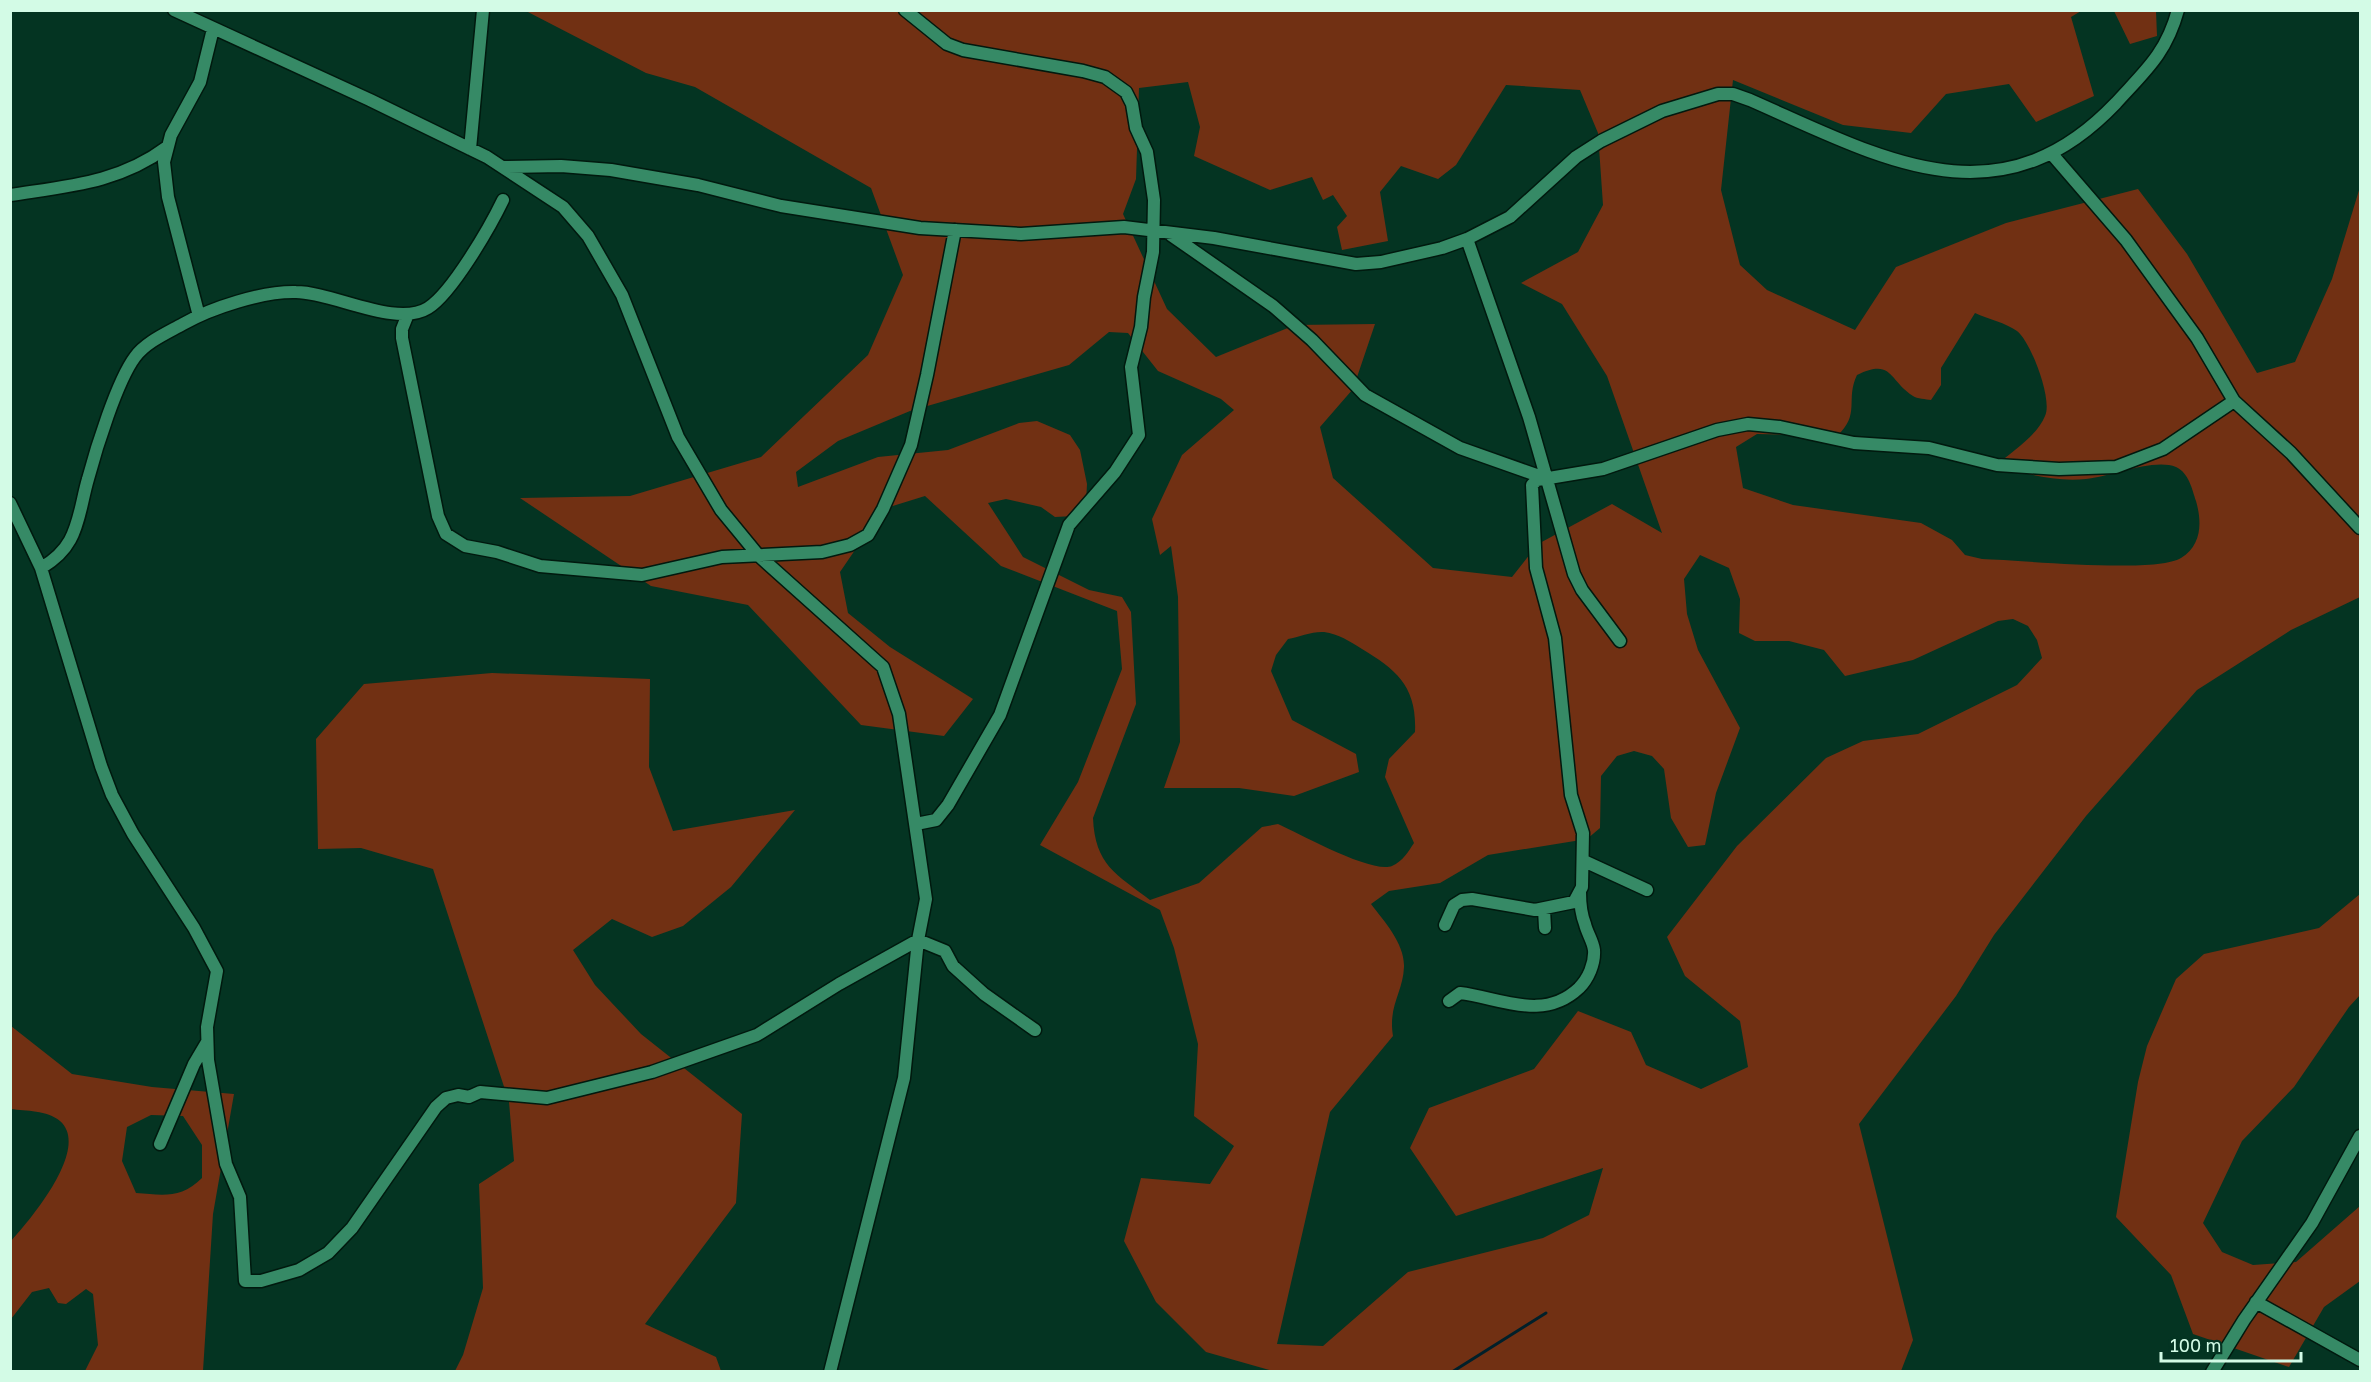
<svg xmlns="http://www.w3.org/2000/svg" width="2371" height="1382" viewBox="0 0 2371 1382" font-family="'Golos Text',sans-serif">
<rect width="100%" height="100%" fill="#043422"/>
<path fill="#713013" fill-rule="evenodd" d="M526,11H2081L2071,17L2094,96L2036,122L2009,84L1946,94L1911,133L1843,125L1733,80L1721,190L1740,265L1767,290L1855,330L1896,267L2006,223L2138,189L2187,254L2257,373L2295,362L2332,279L2360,187V597L2291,630L2197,690L2086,816L1994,935L1956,996L1859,1124L1913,1340L1901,1371L1276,1372L1206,1352L1156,1302L1124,1241L1141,1178L1210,1184L1234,1146L1194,1116L1198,1044L1174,948L1160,910L1040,845L1078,782L1122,669L1117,611L1001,566L925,496L883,509L840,572L848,613L890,647L973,699L944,736L861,725L748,605L651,586L520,498L630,496L761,457L868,355L903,275L871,188L695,87L646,73ZM1188,82L1200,127L1194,156L1270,190L1312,177L1323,200L1333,195L1347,216L1337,227L1342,250L1388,241L1380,192L1401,166L1438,179L1456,165L1506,85L1580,90L1598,133L1603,205L1578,252L1521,283L1562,304L1607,376L1662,533L1612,504L1538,544L1512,577L1433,568L1333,478L1320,427L1353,389L1375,324L1295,325L1216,357L1167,309L1123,214L1136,179L1139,88ZM1975,313C1988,319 2006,323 2017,331C2031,342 2053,400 2045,416C2037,436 2012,451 1997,465C2026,474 2055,482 2086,479C2110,477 2153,458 2176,467C2189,473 2192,489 2196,501C2202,522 2202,545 2181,558C2155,574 2020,560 1982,559L1965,555L1952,540L1921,523L1793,505L1743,488L1736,447L1757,434L1837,436C1861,414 1845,400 1857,375C1893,358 1888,380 1913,396C1917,399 1926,399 1931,400L1941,385V368ZM1109,332L1128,333L1158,371L1221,399L1234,410L1182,455L1152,519L1160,555L1171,546L1178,597L1180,742L1164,788H1239L1294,796L1359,772L1356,754L1292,720L1271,671L1276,655L1288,639C1299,637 1313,631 1324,632C1339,634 1349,641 1362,649C1397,670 1417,687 1415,732L1389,759L1385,777L1414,843C1408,852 1403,861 1392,866C1372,874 1300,834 1278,824L1262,827L1199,883L1150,900C1116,874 1095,865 1093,818L1136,704L1131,612L1122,597L1089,590L1023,557L988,503L1006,499L1041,507L1055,517L1074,516L1086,503L1087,484L1080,450L1070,435L1037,421L1019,423L948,450L878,457L798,487L796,472L838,441L910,411L1069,365ZM1700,555L1729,568L1740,599L1739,633L1755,641H1789L1824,650L1845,676L1913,660L1998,621L2013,619L2028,626L2037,640L2042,658L2017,685L1918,734L1863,741L1826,758L1737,846L1667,937L1685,976L1740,1021L1748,1067L1701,1089L1646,1065L1631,1032L1578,1011L1534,1069L1429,1108L1410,1148L1456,1216L1603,1168L1589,1215L1543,1238L1408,1272L1323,1346L1277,1344L1330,1112L1393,1036C1388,1005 1403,993 1404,967C1405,944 1384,921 1371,904L1389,891L1440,883L1488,855L1587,839L1600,828L1601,776L1617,756L1634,751L1652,756L1664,769L1671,818L1688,847L1705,845L1716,793L1740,728L1698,650L1687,614L1684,579Z
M2114,11H2156L2157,36L2130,44Z
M492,673L650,679L649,767L673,831L795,810L731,887L683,926L652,937L612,919L573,950L595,985L641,1034L742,1114L736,1203L645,1324L716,1357L721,1371H455L463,1355L483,1288L479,1184L514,1161L509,1102L433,869L361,848L318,849L316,739L364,684Z
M2360,894V995L2349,1007L2294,1087L2242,1141L2203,1223L2222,1252L2253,1265L2296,1262L2360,1206V1281L2324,1307L2289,1367L2193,1334L2171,1275L2116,1217L2138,1082L2147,1046L2176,979L2204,954L2319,928Z
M11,1026L72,1074L152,1087L234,1094L213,1214L203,1371H85L98,1345L93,1294L86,1289L66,1304L58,1303L49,1288L32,1292L11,1319V1241C30,1220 91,1148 60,1121C47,1110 26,1111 11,1109ZM151,1115L183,1116L202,1145V1178C181,1199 163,1195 136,1193L122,1161L127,1127Z"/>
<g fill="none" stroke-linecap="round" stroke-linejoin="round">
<path stroke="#00202a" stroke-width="3" d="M1452,1372L1546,1313"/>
<defs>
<path id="minor" d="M174,10L370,100L487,157L563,207L588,236L622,295L678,437L721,510L758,555L883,667L899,714L926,899L918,940L904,1078L830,1372
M905,10L947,44L963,50L1083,71L1105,77L1126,92L1132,104L1136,128L1147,152L1154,200L1153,252L1144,297L1141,327L1131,367L1139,435L1115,472L1069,525L1000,715L948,805L936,820L916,824
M470,149L483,10
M2051,153L2126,240L2197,338L2234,401L2291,453L2360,528
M504,167L561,166L611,170L698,185L781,206L920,228L1021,234L1124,227L1214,238L1356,264L1381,262L1442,248L1467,239L1510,217L1576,157L1601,141L1662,111L1718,94H1733L1750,100C1880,157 1998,227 2116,103C2145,71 2166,54 2178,10
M10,195C68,186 119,183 167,147
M1171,235L1273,306L1312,340L1365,395L1460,448L1545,478
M1467,239L1529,417L1574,574L1582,590L1620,641
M408,314L402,329V338L438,516L446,534L465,546L497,552L540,566L642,575L722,557L822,552L850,545L868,535L883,509L911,445L927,375L955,230
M199,316L168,197L164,162L171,135L200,82L213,29
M10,503L41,568L101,766L112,795L133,834L194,928L217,971L207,1027L208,1060L226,1164L240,1197L245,1281H261L299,1270L328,1253L352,1228L436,1107L446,1098L458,1095L469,1097L480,1092L547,1098L652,1072L757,1035L839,984L918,940L945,951L953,966L984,994L1035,1030
M41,568C53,561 63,553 70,540C80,522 82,499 88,479C96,449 117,381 135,357C146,342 167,333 183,324C211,308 263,291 296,292C333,292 396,328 428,308C452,293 490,227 503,200
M1584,861L1647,890
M1544,909L1545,928
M1445,925L1454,905L1462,900L1472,899L1535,910L1574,902L1582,887L1583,833L1571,795L1555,638L1536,568L1532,485L1537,480L1603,469L1717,430L1748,424L1780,427L1854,443L1929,448L1997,465L2059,469L2116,467L2163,449L2234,401
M1449,1001L1460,993C1501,998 1543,1022 1579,988C1588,979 1595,964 1594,950C1593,941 1587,933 1585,924C1581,914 1580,903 1580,892
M160,1144L194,1064L207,1042
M2256,1302L2360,1360
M2212,1372L2244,1320L2312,1223L2360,1136"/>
</defs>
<use href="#minor" stroke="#01190e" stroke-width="15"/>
<use href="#minor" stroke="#368a66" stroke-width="12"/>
</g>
<rect width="2371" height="1382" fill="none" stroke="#d3fbe6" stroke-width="24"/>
<path d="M2161 1352v9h140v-9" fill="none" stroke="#d3fbe6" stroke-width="3"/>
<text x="2170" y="1352" font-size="18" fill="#d3fbe6" stroke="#043422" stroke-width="4.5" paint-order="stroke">100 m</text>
</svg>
